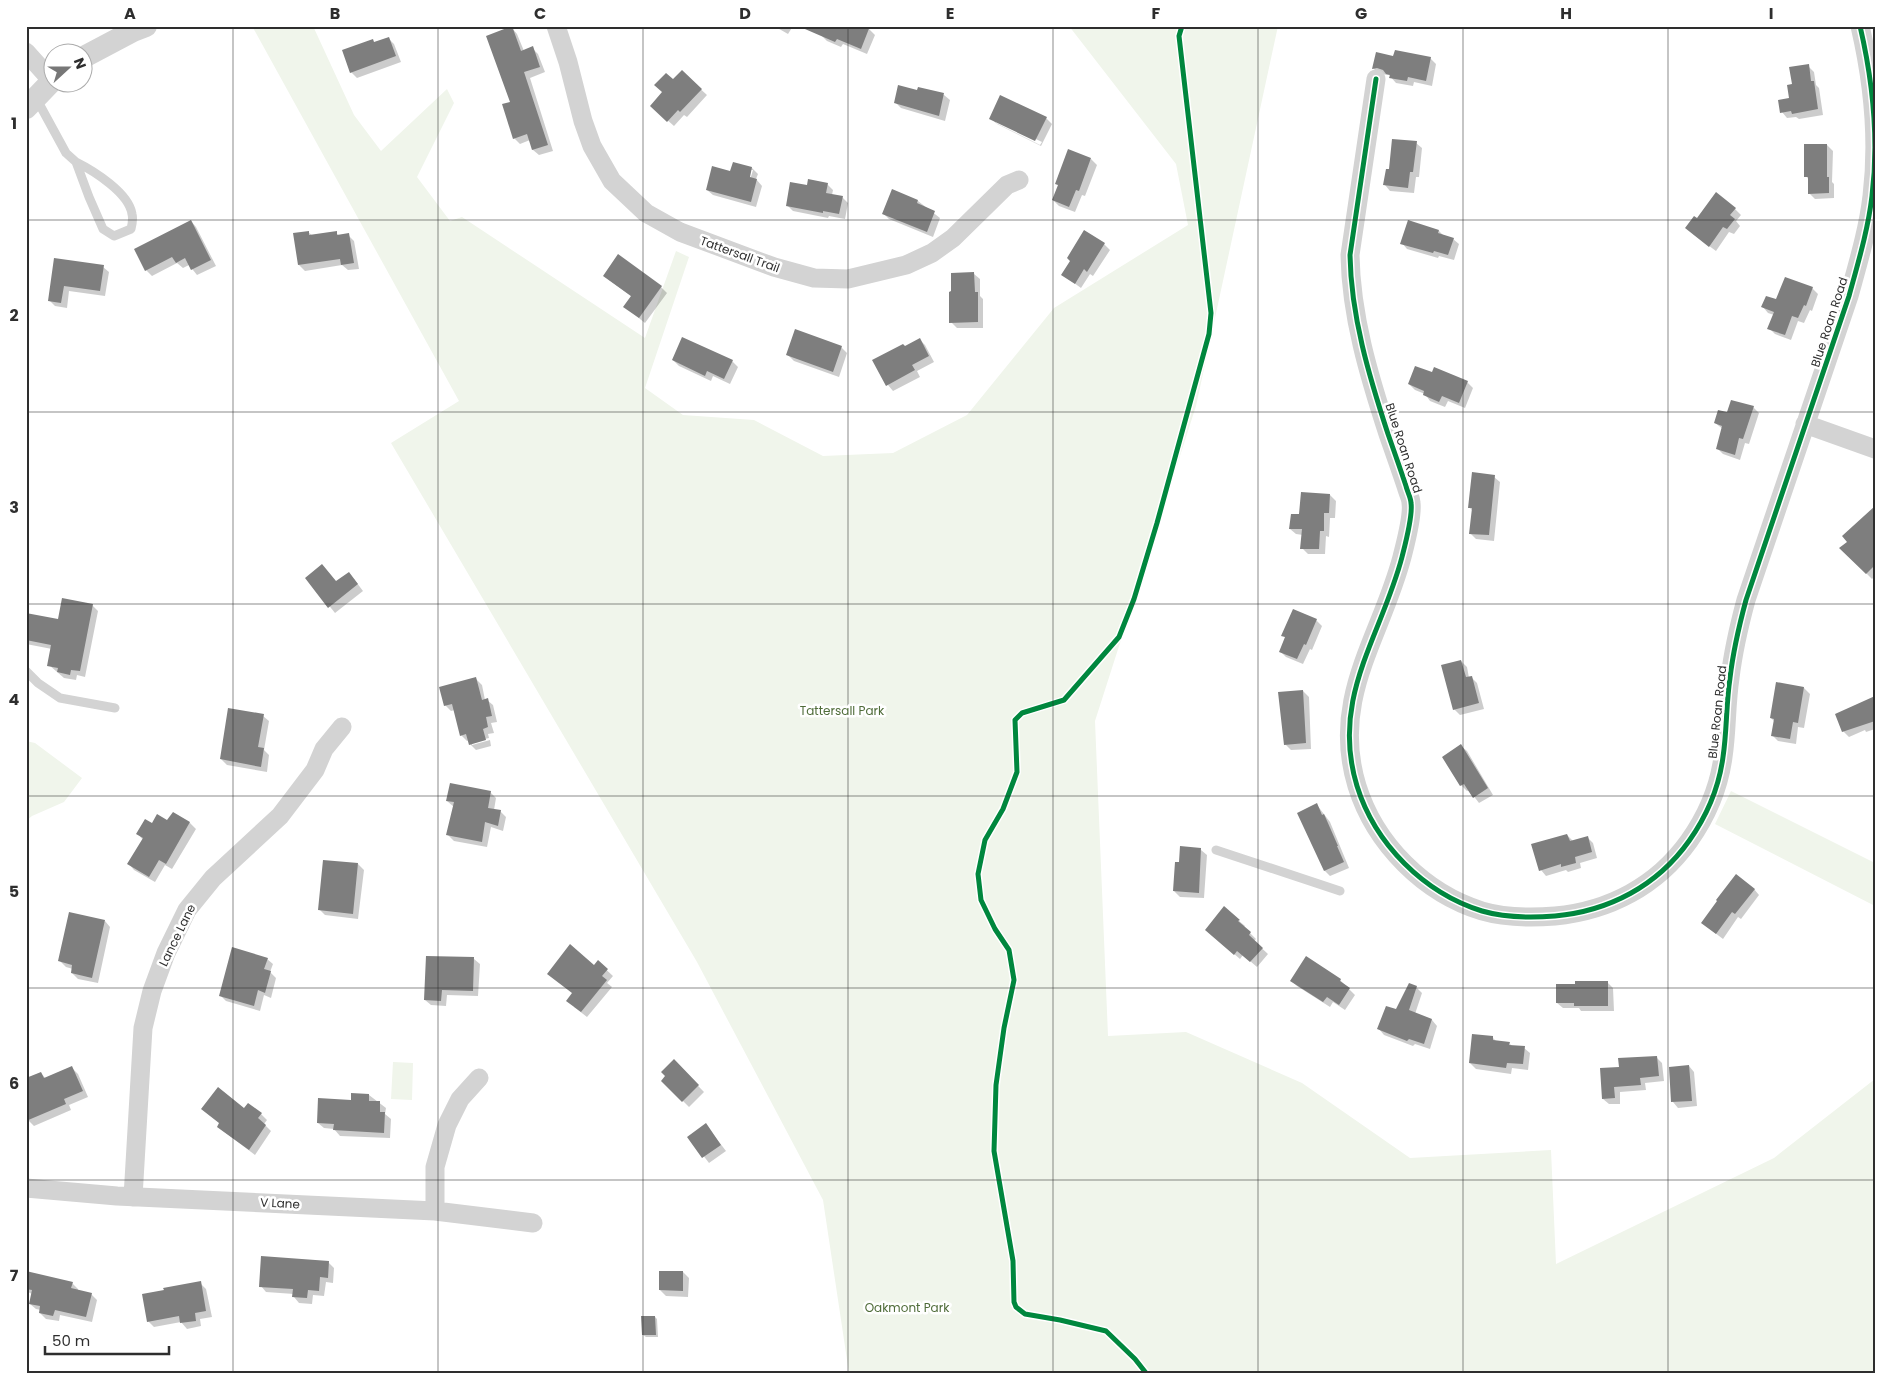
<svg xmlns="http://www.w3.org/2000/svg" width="1901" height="1399" viewBox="0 0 1901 1399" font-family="Poppins,sans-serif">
<rect width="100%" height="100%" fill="#fff"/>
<path fill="#f0f5eb" d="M252,26H313L354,115L381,151L447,89L454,103L417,177L450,221L462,217L645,338L676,251L689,257L645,388L683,415L754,420L823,456L893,453L967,415L1054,308L1188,225L1176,164L1069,26H1278L1196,406L1095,721L1108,1036L1186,1032L1302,1083L1410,1158L1551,1150L1556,1264L1774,1158L1875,1079V1373H849L823,1200L697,962L391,443L459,401Z
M26,741L35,743L82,778L64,802L32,816L26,821Z
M1731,791L1875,863V906L1715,824Z
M393,1062L413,1063L412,1100L391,1099Z"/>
<path fill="#0003" fill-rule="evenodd" d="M774,26H793L788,34Z
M512,28L517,34L524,51L532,48L538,54L545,72L530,78L553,151L539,155L533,150L530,140L520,144L514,138L512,102Z
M869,29L875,35L867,54L843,44L841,47L827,41L821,35Z
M388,38L394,44L401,62L357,78L351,72L375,43Z
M1394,57L1430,58L1436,64L1432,86L1414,82L1413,86L1396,83L1389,75L1379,74L1373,68Z
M1808,66L1814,72L1816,85L1819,88L1823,115L1799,119L1796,117L1787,118L1782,112L1791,99Z
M682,72L707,95L687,117L684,115L674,126L657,111L673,81Z
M918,91L944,95L950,100L945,121L901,108L895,102Z
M991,118H1046L1052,124L1041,146L997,124ZM996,120L1042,142L1040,145L996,123Z
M1416,143L1422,148L1419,177H1416L1414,193L1390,191L1385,185L1390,171Z
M1827,145L1833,151L1832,182L1834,184V198L1815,199L1809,193V180L1806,176Z
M1091,159L1097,165L1085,196L1082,195L1075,212L1059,206L1053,200Z
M752,168L758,174L756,179L762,186L756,207L713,195L707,190L731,173ZM750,170H753L749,183Z
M827,184L833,190L832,195L842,197L848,203L845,219L829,216L828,218L793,211L787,205L808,186Z
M918,201L940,218L933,237L889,219L883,213Z
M1735,209L1741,215L1736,221L1740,226L1734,234L1729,232L1716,251L1693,234L1698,219Z
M191,221L196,227L216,266L197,275L189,265L183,268L177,263L152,276L146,270Z
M1409,221L1439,231L1444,236L1453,239L1459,244L1454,260L1439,256L1438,258L1407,249L1402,243Z
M308,232L313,236L336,233L340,236L348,235L354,241L359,269L348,270L342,265L305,271L299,265Z
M1104,244L1110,250L1093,276L1090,274L1081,288L1063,275L1071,261Z
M55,259L103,267L109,272L105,296L69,291L67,308L55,306L49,300Z
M974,274L980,279V296L983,299V328H957L951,322Z
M604,276L661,287L667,293L645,323L625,307L632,297Z
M1812,288L1818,294L1812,311L1810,310L1804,323L1798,321L1791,340L1775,334L1769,328L1774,315L1768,313L1763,307L1777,300Z
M920,340L925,345L934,362L917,371L920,377L893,391L888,385Z
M841,347L847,353L839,377L794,361L788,355Z
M673,360L732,361L738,367L730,384L713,376L711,381L679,366Z
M1467,382L1473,388L1465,408L1448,401L1445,407L1430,401L1425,394L1415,390L1409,384Z
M1753,407L1759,413L1749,444L1745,443L1740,460L1723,454L1717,448L1723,429L1715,423L1728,414Z
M1494,477L1500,482L1494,541L1476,539L1470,533L1473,511L1469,507Z
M1330,495L1336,501L1335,518H1330L1329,537L1326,536L1325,554H1308L1302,548L1303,535L1296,534L1290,529L1300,515Z
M1875,516V576L1872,579L1841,548Z
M307,578L337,583L354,579L363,591L335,613Z
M92,605L98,611L85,677L77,675L76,680L64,678L49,665L52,649L26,644V614L59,621Z
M1316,620L1322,626L1312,650L1310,649L1303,664L1286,657L1280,651L1286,638L1283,635Z
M1461,661L1467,667L1469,678L1471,677L1477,683L1484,709L1460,715L1454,709Z
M476,679L482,685L485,700H487L493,705L497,722L491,723L494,733L488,734L489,738L472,742V745L490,740L491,746L476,750L470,744L469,740L467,741L461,735L455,710L451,711L445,705Z
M1777,683L1804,688L1810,694L1804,728L1798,727L1796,744L1778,741L1772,735L1775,722L1771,718Z
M1303,691L1309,697L1311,749L1291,750L1285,744Z
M1875,697V729L1866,732L1865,730L1849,737L1843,731Z
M263,716L269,721L264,750L269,755L267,772L227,765L221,759Z
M1461,746L1467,751L1493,795L1479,803L1469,790L1467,791L1461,785L1443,757Z
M490,792L496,798L494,810L500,811L506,817L503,831L491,827L487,847L454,841L448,835L454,807L447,801Z
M1317,805L1330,822L1349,868L1330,876L1325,871Z
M173,813L190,823L196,829L172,869L165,865L155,882L134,870L129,864L143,840L138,834L152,824L168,822Z
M1567,835L1573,841L1587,837L1593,843L1597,858L1580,863L1581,868L1568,872L1566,870L1546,876L1541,870Z
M1201,850L1207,855L1204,898L1180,897L1174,891L1180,864Z
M358,864L364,870L358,919L325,915L319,909Z
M1754,889L1759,895L1741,919L1738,917L1723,939L1702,923Z
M1224,908L1245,926L1244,927L1256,939L1254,941L1268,954L1257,967L1243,955L1240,959L1212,935Z
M105,921L110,927L98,983L78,979L72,973L73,969L66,967L60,961Z
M267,959L273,964L270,972L276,978L271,998L264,995L260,1011L226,1001L220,995Z
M474,959L480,964L478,996L447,995L446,1006L431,1005L425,1000Z
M598,962L613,976L607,983L612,987L587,1017L574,1007L594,967Z
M1291,980H1340L1355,995L1345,1010L1333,1002L1330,1007L1297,986Z
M1607,982L1613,988L1614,1011H1581L1579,1008H1563L1557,1003L1576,985Z
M1416,987L1422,993L1415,1014L1432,1020L1437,1026L1430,1049L1415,1044L1413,1046L1384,1035L1379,1029L1397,1011Z
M1492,1037L1497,1042L1509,1043L1513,1047L1524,1048L1530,1053L1528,1070L1512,1068L1511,1074L1476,1069L1470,1063Z
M1656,1057L1662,1063L1664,1081L1645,1083L1646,1090L1620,1092V1104H1609L1603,1099L1620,1068Z
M674,1061L704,1092L689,1107L663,1081Z
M1689,1066L1694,1072L1697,1106L1678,1108L1673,1102L1670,1068Z
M72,1068L78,1074L88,1097L69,1105L71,1110L34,1126L28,1120L41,1073L46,1079Z
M369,1095L386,1108L385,1114L391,1119L390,1138L340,1136L334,1129L324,1128L318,1123Z
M244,1110L261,1114L267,1120L264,1124L271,1131L255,1155L218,1127Z
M706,1125L726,1151L709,1163L689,1137Z
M328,1262L334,1268L333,1283L326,1282L324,1296L313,1295L312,1304L299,1303L294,1297V1294L266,1292L261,1286Z
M683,1272L689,1278L688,1297L666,1296L660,1290Z
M26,1273L72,1283L78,1289V1291L91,1294L97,1300L92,1322L60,1315L59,1321L46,1319L40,1313L41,1310L36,1309L30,1304L32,1294L26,1291Z
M200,1283L206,1289L212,1317L200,1319L201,1326L187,1329L181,1322L154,1327L148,1321Z
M655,1317L657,1319L658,1337H646L643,1335Z"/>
<path fill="#7e7e7e" d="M512,26L521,51L533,46L540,67L524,72L548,145L532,150L527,134L513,139L502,104L510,102L486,36Z
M798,26H870L861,49L837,39L835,42Z
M389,37L396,56L350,73L342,50L373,39L374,42Z
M1395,50L1431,57L1426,81L1408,77L1407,81L1389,78L1390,75L1386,74L1383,70L1377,68L1372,69L1376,52L1393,56Z
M1809,64L1811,81H1814L1818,109L1792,114L1791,111L1780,113L1778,100L1789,98L1787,85L1792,84L1789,67Z
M682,70L702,89L680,112L678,110L667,122L650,106L662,92L654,85L666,73L673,79Z
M898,85L917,90L918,87L944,93L939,116L894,103Z
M1000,95L1047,117L1035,141L989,119Z
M1392,139L1417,141L1413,172H1410L1408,188L1383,185L1386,169H1389Z
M1804,144H1827V177H1829V193L1808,194V177H1804Z
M1068,149L1091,158L1079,191L1076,190L1069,207L1052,200L1058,185L1055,184Z
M733,162L752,167L750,177L757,179L751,202L706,190L712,166L730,171Z
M808,179L828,183L826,193L843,196L839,214L823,211V213L786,206L790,182L807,185Z
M892,189L918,200L917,203L935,211L927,232L882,214Z
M1716,192L1736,208L1730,215L1735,219L1727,229L1723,227L1709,247L1685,228L1694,216L1697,218Z
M191,220L211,260L191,270L185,258L176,263L172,257L145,271L134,249Z
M1408,220L1439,230L1438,233L1454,238L1448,255L1434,251L1433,253L1400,244Z
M1084,230L1105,243L1087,272L1084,269L1075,284L1061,275L1070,261L1067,258Z
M309,231V235L337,231V235L349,233L354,263L341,265L340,259L298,265L293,233Z
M618,254L662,286L639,318L623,307L631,296L603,276Z
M54,258L104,265L100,291L64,286L61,303L48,301Z
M974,272L975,292H978V322L949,323V292L951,291V273Z
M1785,277L1813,287L1806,306L1804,305L1798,318L1792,316L1785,335L1767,329L1774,312L1761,307L1766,296L1776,299Z
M795,329L842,346L833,372L786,355Z
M682,337L733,360L724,379L707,371L705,376L672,360Z
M920,338L929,356L912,365L915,370L886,386L872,360L903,344L905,346Z
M1415,366L1432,372L1434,367L1468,381L1459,403L1442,396L1439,402L1423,395L1424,391L1408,384Z
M1731,400L1754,406L1743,439L1739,438L1735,455L1716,449L1722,426L1714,423L1718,410L1727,412Z
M1472,472L1495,475L1489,535L1469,534L1472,508H1468Z
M1301,492L1330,494L1329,513H1324V531H1320L1319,549H1300L1302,529H1289L1291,514H1299Z
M1875,506V565L1866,574L1839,548L1847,542L1842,536Z
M322,564L336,581L349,572L358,584L328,608L305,578Z
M62,598L93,604L80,671L71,670L70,675L57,672L58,668L47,666L51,645L26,640V613L58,619Z
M1293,609L1317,619L1306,645L1304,644L1297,659L1279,652L1285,637L1281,636Z
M1461,660L1466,677L1472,676L1479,703L1453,710L1441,665Z
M476,677L482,700L488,698L492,716L486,717L488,727L483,729L486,740L469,745L466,734L460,736L452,704L444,706L439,687Z
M1776,682L1804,687L1798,723L1793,722L1790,739L1771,736L1774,719L1770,718Z
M1303,690L1306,743L1284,745L1278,692Z
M1875,696V721L1842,732L1835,714Z
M228,708L264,714L258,747L264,748L261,767L220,759Z
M1461,744L1488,788L1473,798L1464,784L1460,786L1442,757Z
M450,783L491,791L488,808L501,810L498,826L485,822L482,842L446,835L454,802L446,801Z
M1317,803L1322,815L1324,814L1338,846H1337L1344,862L1324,871L1297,813Z
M173,812L190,822L166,864L159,860L149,877L127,864L143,838L136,834L145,819L152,823L157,814L167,820Z
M1567,834L1570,841L1588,836L1592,852L1575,857L1576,863L1561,867V864L1539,871L1531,844Z
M1180,846L1201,848L1199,893L1173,891L1175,862H1179Z
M323,860L358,863L353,914L318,910Z
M1736,874L1755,889L1735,914L1732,912L1716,934L1701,923L1717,901L1716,900Z
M1224,906L1240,920L1238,921L1251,932L1249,935L1263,948L1250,962L1237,951L1234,955L1205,930Z
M69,912L105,920L92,978L71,973L72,965L58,961Z
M570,944L594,965L598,960L608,969L602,976L607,980L581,1012L566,1001L572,993L547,974Z
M232,947L268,958L264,969L271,971L265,993L258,990L254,1006L219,996Z
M426,956L474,957L473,991L442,990L441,1001L424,1000Z
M1306,956L1341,979L1340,981L1350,988L1339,1005L1327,997L1323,1002L1290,981Z
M1575,981H1608V1006H1574V1003H1556V984H1575Z
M1409,983L1417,986L1409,1010L1432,1019L1424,1044L1409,1039L1407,1041L1377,1029L1386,1006L1396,1009Z
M1472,1034L1493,1036V1040L1510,1042L1509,1045L1525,1046L1523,1064L1507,1063L1506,1068L1469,1063Z
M1657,1056L1659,1076L1640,1078L1641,1085L1614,1087L1615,1098L1602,1099L1600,1068L1619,1067L1618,1058Z
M674,1059L699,1085L682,1102L661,1081L665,1076L661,1072Z
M1689,1065L1692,1101L1671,1102L1669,1067Z
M72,1066L83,1091L64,1099L66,1104L26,1121V1078L41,1072L44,1078Z
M218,1087L244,1108L248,1103L262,1113L258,1118L266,1125L249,1150L217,1127L219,1123L201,1109Z
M351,1093L369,1094V1101H380V1112H385L384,1133L333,1130L334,1124L317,1123L318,1098L351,1100Z
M706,1123L721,1145L702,1158L687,1137Z
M261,1256L329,1261L328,1278L320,1277L319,1291L308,1290L307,1298L292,1297L293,1289L259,1287Z
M26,1271L73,1282L71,1288L92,1293L86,1317L55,1310L53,1316L39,1313L40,1306L29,1304L32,1290L26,1289Z
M659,1271H683V1291L659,1290Z
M201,1281L206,1311L195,1313L196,1321L180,1323L179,1316L147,1322L142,1294L164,1290L163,1288Z
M641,1316H655L656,1335H642Z"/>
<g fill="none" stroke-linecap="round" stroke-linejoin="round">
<path stroke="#d3d3d3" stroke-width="9" d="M36,98L66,153L76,162L89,197L103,229L114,236L131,229C132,225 133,218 132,214C129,193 94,171 76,162
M26,671L38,683L60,698L115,708
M1216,850L1340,891"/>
<path stroke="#d3d3d3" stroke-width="19" d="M556,26L568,62L583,121L592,146L612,181L646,213L680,232L774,267L814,278L848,279L906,265L932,253L953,238L1007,185L1019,180
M26,52L52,81
M1376,79L1350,255C1351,316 1369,376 1388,434C1394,451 1400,468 1406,486C1407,491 1411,498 1411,503C1413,516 1405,545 1402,557C1381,637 1330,698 1357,786C1375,844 1424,893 1482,911C1506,918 1530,918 1555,916C1609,911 1657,886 1689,841C1706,817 1719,787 1723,757C1727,731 1726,704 1730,678C1733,652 1739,626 1746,600L1849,296C1858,263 1868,230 1872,196C1879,139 1873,82 1860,26
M1805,424L1875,449
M26,1188L117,1196L435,1211L533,1223
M133,1197L143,1028L152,991L166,953L187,910L213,878L280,816L315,770L324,749L342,727
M435,1211V1167L447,1125L460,1099L479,1078"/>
<path stroke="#d3d3d3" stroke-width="22" d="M82,58L133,31L146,26
M26,108L52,81"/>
<defs>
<path id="cycleway" d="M1376,79L1350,255C1351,316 1369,376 1388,434C1394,451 1400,468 1406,486C1407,491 1411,498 1411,503C1413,516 1405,545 1402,557C1381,637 1330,698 1357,786C1375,844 1424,893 1482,911C1506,918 1530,918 1555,916C1609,911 1657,886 1689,841C1706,817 1719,787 1723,757C1727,731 1726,704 1730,678C1733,652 1739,626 1746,600L1849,296C1858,263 1868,230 1872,196C1879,139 1873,82 1860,26
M1146,1373L1135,1359L1106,1331L1060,1320L1025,1314L1016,1307L1014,1302L1013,1261L994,1151L996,1085L1004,1028L1014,980L1009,950L995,929L981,900L978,874L985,840L1003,809L1017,772L1015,720L1022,713L1064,700L1119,637L1134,599L1157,523L1209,334L1211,313L1179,36L1182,26"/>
</defs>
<use href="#cycleway" stroke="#fff" stroke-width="8"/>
<use href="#cycleway" stroke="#00873e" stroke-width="5"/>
</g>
<path fill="none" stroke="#2e2e2e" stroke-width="1" stroke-opacity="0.55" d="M233,26V1373M438,26V1373M643,26V1373M848,26V1373M1053,26V1373M1258,26V1373M1463,26V1373M1668,26V1373M26,220H1875M26,412H1875M26,604H1875M26,796H1875M26,988H1875M26,1180H1875"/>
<g text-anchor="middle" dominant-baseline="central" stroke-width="5" stroke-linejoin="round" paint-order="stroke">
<g font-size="12" fill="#2e2e2e" stroke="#fff">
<text transform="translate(740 254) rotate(20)">Tattersall Trail</text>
<text transform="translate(1829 322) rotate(-72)">Blue Roan Road</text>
<text transform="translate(1404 448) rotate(72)">Blue Roan Road</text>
<text transform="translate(1717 712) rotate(-84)">Blue Roan Road</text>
<text transform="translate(177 935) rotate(-64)">Lance Lane</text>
<text transform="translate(280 1203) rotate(3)">V Lane</text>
</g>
<g font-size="12" fill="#4f6c39" stroke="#fff">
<text x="842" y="710">Tattersall Park</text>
<text x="907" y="1307">Oakmont Park</text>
</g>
</g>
<rect width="1901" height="1399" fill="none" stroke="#ffffff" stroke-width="55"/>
<g transform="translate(68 68) rotate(69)"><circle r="24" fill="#ffffff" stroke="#ababab"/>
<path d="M0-4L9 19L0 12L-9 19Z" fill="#777777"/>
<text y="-8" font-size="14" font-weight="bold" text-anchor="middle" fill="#2e2e2e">N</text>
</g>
<path d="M45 1346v8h124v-8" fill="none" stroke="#2e2e2e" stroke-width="2.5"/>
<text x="52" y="1346" font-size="15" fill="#2e2e2e" stroke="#ffffff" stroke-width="4" paint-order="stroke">50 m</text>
<rect x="28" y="28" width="1846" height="1344" fill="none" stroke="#2e2e2e" stroke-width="2"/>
<g font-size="16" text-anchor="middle" font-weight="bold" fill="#2e2e2e">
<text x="130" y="19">A</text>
<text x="335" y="19">B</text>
<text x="540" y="19">C</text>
<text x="745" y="19">D</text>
<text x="950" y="19">E</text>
<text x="1156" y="19">F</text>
<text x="1361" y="19">G</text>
<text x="1566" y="19">H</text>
<text x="1771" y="19">I</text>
<text x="14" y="129">1</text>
<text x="14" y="321">2</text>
<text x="14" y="513">3</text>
<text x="14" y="705">4</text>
<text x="14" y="897">5</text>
<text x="14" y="1089">6</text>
<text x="14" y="1281">7</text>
</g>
</svg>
